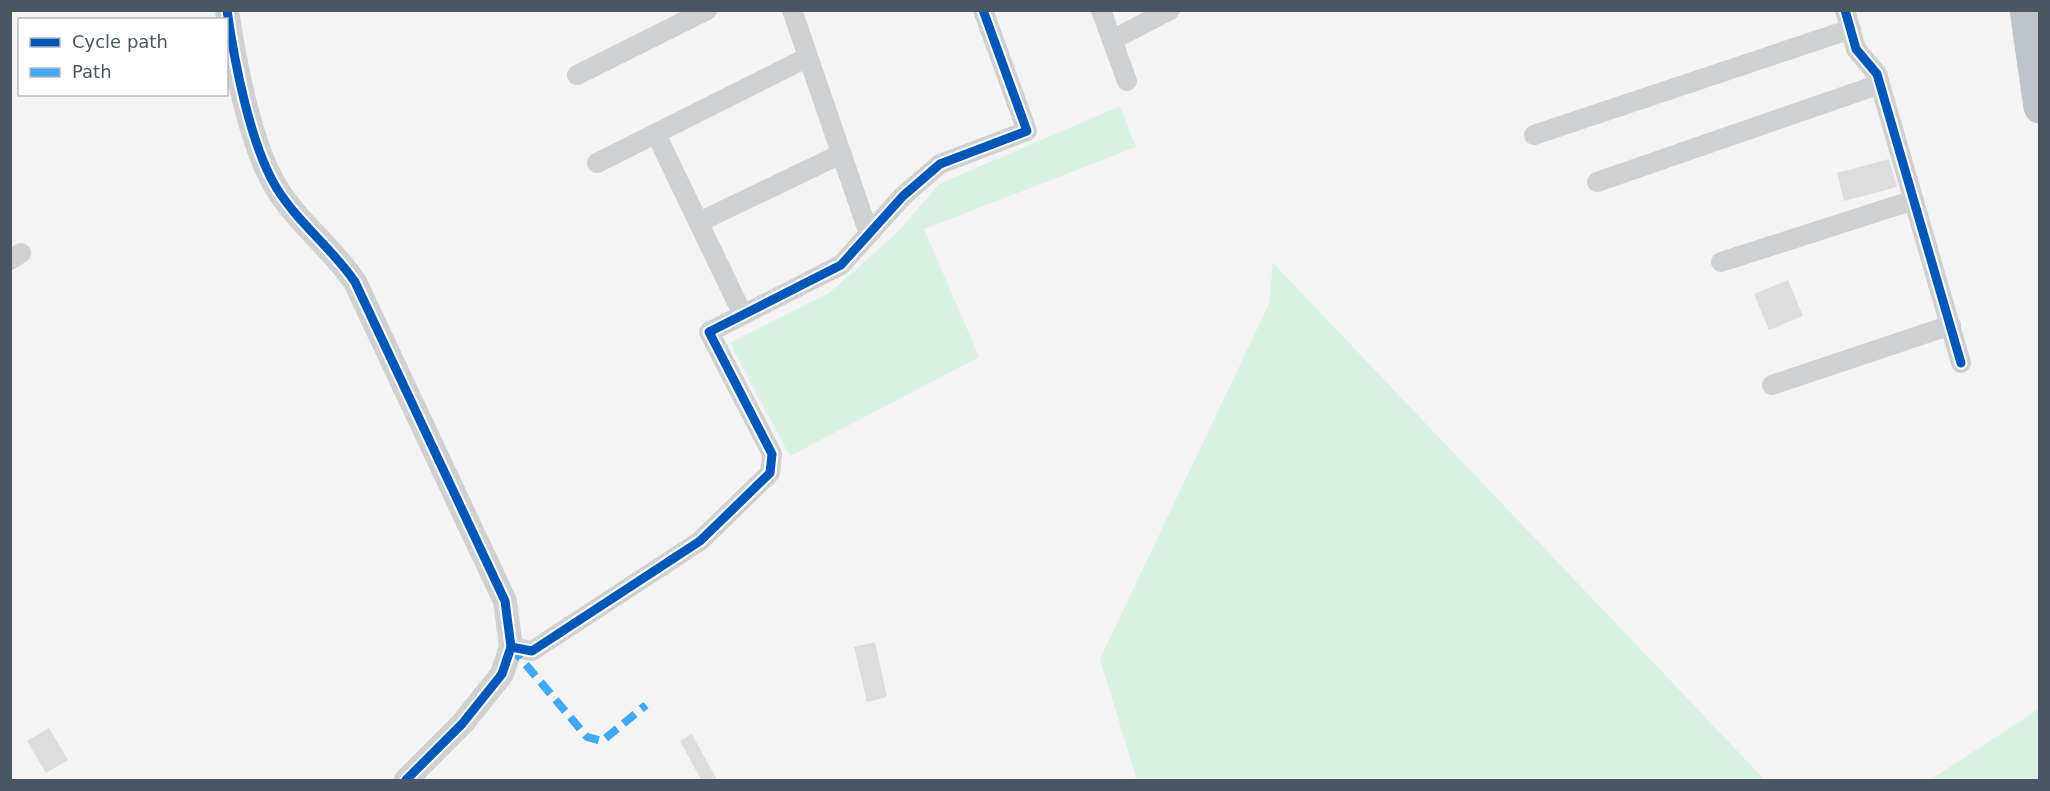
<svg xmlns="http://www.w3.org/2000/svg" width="2050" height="791" viewBox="0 0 2050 791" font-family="'DejaVu Sans',sans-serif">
<rect width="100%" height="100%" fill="#f4f4f4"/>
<path fill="#d9f2e3" d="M1120,106L1136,147L924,229L979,357L790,456L730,343L829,293L899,231L939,184Z
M1273,263L1765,780H1137L1100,659L1269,304Z
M2039,709V780H1930Z"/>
<path fill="#ddddde" d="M1889,159L1897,187L1844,201L1837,173Z
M1788,280L1803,316L1769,330L1754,294Z
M875,642L887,697L867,702L854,647Z
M49,728L68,760L46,773L27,741Z
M692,734L717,780H701L680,741Z"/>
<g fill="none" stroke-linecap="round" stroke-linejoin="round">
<path stroke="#ced0d2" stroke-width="20" d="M792,10L869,234
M1101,10L1127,81
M1845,10L1856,49L1877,74L1961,363
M1112,40L1170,10
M577,75L707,10
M656,134L743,315
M1534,135L1851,29
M597,163L808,57
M1597,182L1880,84
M699,222L841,154
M10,260L21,253
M1721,262L1914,200
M1772,385L1951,325
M511,647L532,651L700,541L770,473L772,454L709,332L841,265L903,196L940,164L1027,131L983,10"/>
<path stroke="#ced0d2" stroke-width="24" d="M227,10C234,60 250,144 276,187C297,222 332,248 355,282L505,601L511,647L502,674L462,724L406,780"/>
<path stroke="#bec4c9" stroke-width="33" d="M2026,10L2040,107"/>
<path stroke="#3fa9f5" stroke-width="8" stroke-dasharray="15 8" stroke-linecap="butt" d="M511,647L587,737L602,741L646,705"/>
<defs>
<path id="cycleway" d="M227,10C234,60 250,144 276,187C297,222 332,248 355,282L505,601L511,647L502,674L462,724L406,780
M1845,10L1856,49L1877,74L1961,363
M511,647L532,651L700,541L770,473L772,454L709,332L841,265L903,196L940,164L1027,131L983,10"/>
</defs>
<use href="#cycleway" stroke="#fff" stroke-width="13"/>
<use href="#cycleway" stroke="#0057b8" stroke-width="9"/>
</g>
<rect width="2050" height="791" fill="none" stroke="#4a5661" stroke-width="24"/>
<rect x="18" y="18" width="210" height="78" fill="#ffffff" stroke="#b7bbc0" stroke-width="1.5"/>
<rect x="30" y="38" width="30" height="9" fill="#0057b8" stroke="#b7bbc0" stroke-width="1.5"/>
<text x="72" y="48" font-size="18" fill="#4a5661">Cycle path</text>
<rect x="30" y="68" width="30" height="9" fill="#3fa9f5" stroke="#b7bbc0" stroke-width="1.5"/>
<text x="72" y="78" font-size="18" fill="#4a5661">Path</text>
</svg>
